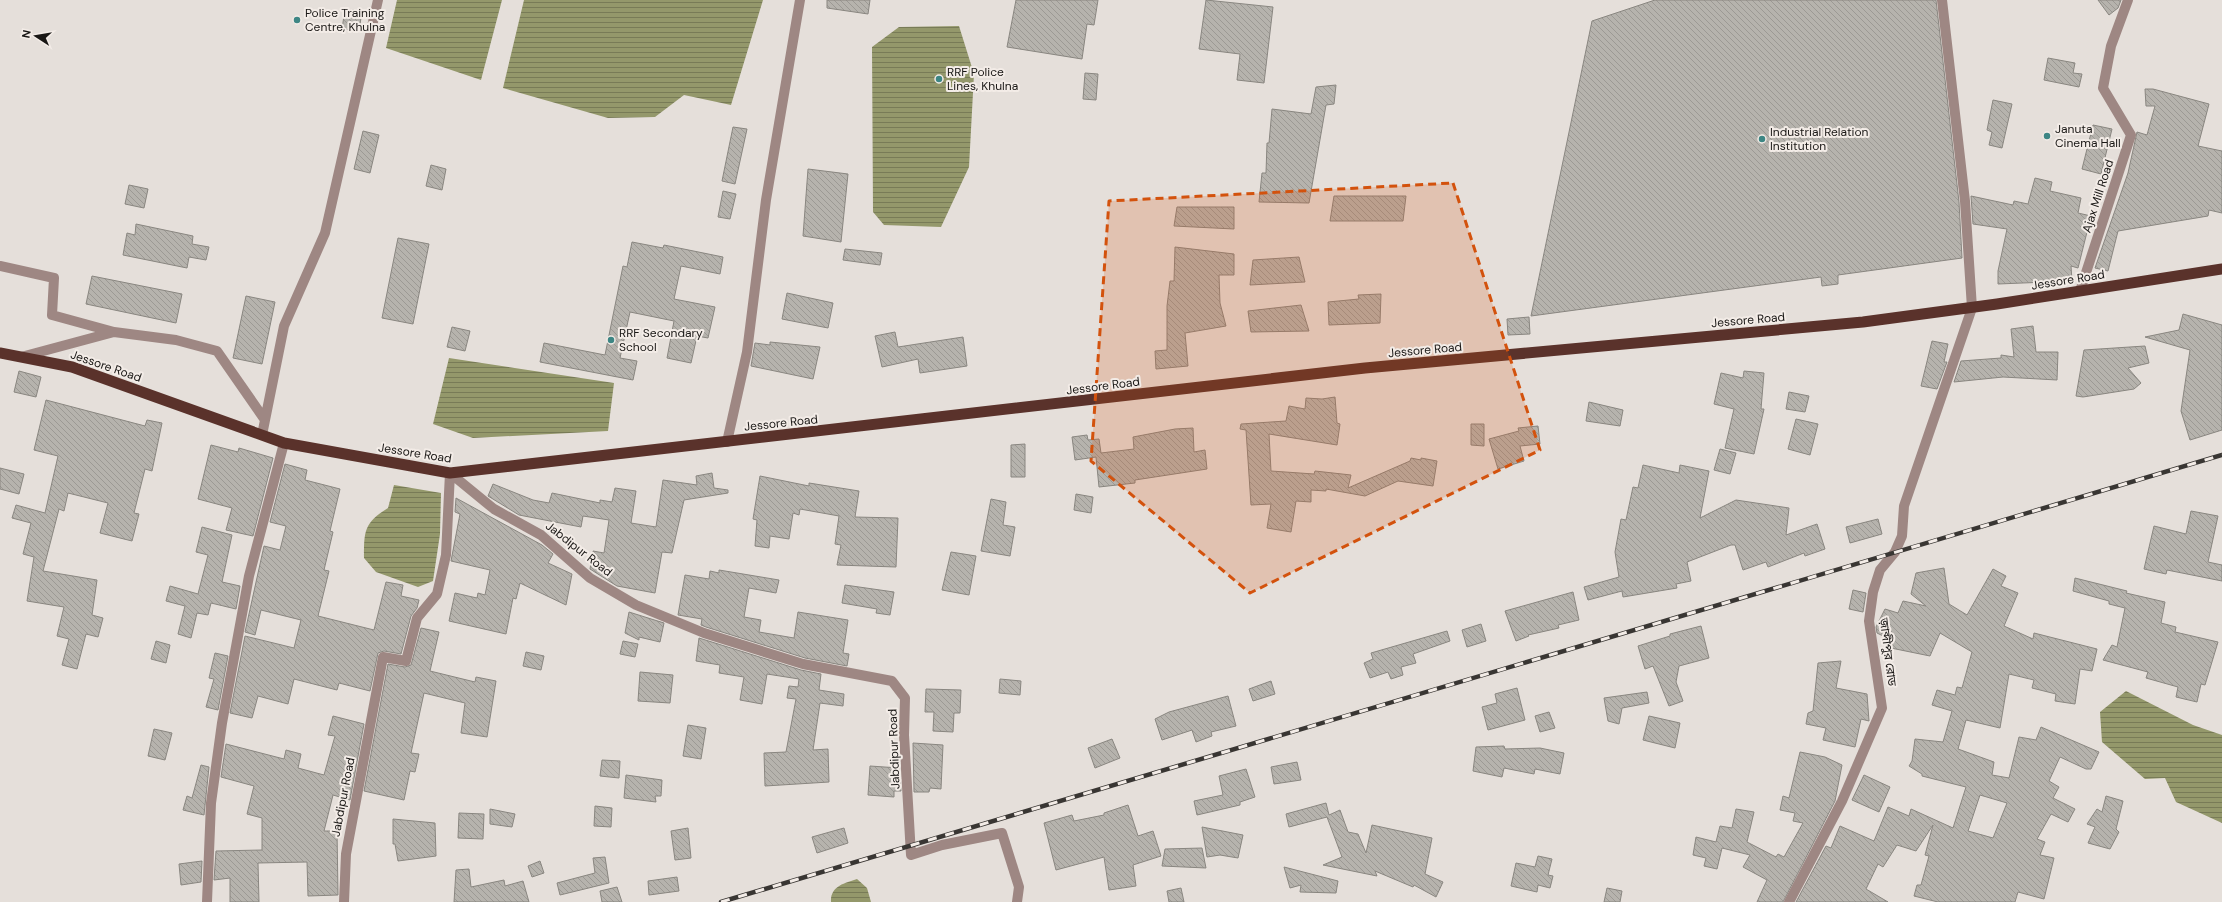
<svg xmlns="http://www.w3.org/2000/svg" width="2222" height="902" viewBox="0 0 2222 902" font-family="'DM Sans','Noto Sans Bengali',sans-serif">
<defs>
<pattern id="water-rules" width="6" height="5" patternUnits="userSpaceOnUse"><rect width="6" height="5" fill="#94986b"/><path d="M0 2.5h6" fill="none" stroke="#787b57"/></pattern>
<pattern id="building-back-hatch" width="6" height="6" patternUnits="userSpaceOnUse"><rect width="6" height="6" fill="#b6b3ad"/><path d="M-1 5l2 2M0 0l6 6M5-1l2 2" fill="none" stroke="#9c9994"/></pattern>
</defs>
<rect width="100%" height="100%" fill="#e5dfda"/>
<path fill="url(#water-rules)" d="M397,0H502L481,80L386,48Z
M524,0H763L731,105L684,95L655,117L608,118L503,88Z
M959,26L974,74L969,167L941,227L884,225L873,212L872,47L899,27Z
M449,358L614,383L608,431L473,438L433,424Z
M394,485L441,493L440,534L433,581L418,587L376,572L364,558C364,531 364,523 388,508Z
M2126,691L2193,725L2222,735V823L2176,802L2165,778L2145,779L2102,742L2100,712Z
M857,879L867,888L871,902H831C830,886 845,883 857,879Z"/>
<path fill="url(#building-back-hatch)" stroke="#898680" fill-rule="evenodd" d="M827,0H870L868,14L827,8Z
M1016,0H1098L1094,25L1087,24L1082,59L1007,47Z
M1206,0L1273,7L1264,83L1237,80L1240,54L1199,49Z
M1655,0H1936L1959,202L1962,258L1838,275V284L1822,286L1821,277L1531,316L1592,21Z
M2098,0H2121L2118,8L2109,15Z
M345,9L362,11L359,31L342,29Z
M2048,58L2075,63L2073,73L2082,74L2079,87L2044,80Z
M1085,73L1098,74L1096,100L1083,99Z
M1336,85L1334,104L1326,105L1309,203L1259,202L1262,173H1266L1267,143H1269L1272,109L1311,114L1316,87Z
M2145,89H2153L2209,104L2198,146L2222,151V213L2209,210L2208,216L2118,231L2108,271L2095,268L2128,173L2137,132L2147,135L2155,106H2146Z
M1993,100L2012,104L2002,148L1989,145L1992,132L1987,130Z
M2093,125L2112,129L2101,174L2082,169Z
M733,127L747,129L735,184L722,181Z
M363,131L379,135L370,173L354,169Z
M431,165L446,169L442,190L426,186Z
M808,169L848,174L841,242L803,236Z
M2035,178L2052,182L2050,191L2081,198L2078,213L2091,216L2078,268L2071,266L2072,281L1998,284V271L2007,229L1973,224L1971,196L2013,205L2014,201L2028,204Z
M129,185L148,189L144,208L125,204Z
M723,191L736,194L730,219L718,217Z
M1334,196H1406L1403,221H1330Z
M1177,207H1234V229L1174,226Z
M136,224L193,236L192,244L209,247L206,260L189,257L187,268L123,255L127,233L135,235Z
M398,238L429,244L413,324L382,318Z
M632,242L663,248L664,245L723,257L720,274L681,266L674,299L715,307L708,338L697,336L691,363L667,358L674,321L630,312L620,358L637,361L633,380L540,362L544,343L605,355L623,266L627,267Z
M1175,247L1234,254V275H1219L1220,303L1226,326L1185,333L1188,366L1156,369L1155,351L1167,350V306L1170,281H1174Z
M845,249L882,253L880,265L843,260Z
M1299,257L1305,282L1250,285L1253,260Z
M92,276L182,294L176,323L86,304Z
M787,293L833,303L828,328L782,319Z
M1381,294L1380,323L1329,325L1328,302L1359,299L1358,295Z
M246,296L275,302L262,364L233,358Z
M1301,305L1309,331L1251,332L1248,311Z
M2183,314L2222,325V430L2190,440L2181,411L2190,350L2145,337L2179,330Z
M1529,317L1530,334L1508,335L1507,319Z
M2033,326L2036,352H2058L2057,380L2003,377L1954,382L1961,361L2001,358V355L2014,357L2011,329Z
M452,327L470,331L465,351L447,347Z
M895,332L898,347L963,337L967,366L920,373L918,359L882,367L875,336Z
M1932,341L1948,344L1944,362H1947L1937,389L1921,386Z
M770,342L820,347L813,379L751,366L755,343L770,345Z
M2145,346L2149,363L2128,368L2141,383L2134,389L2083,397L2076,396L2084,350Z
M19,371L41,377L36,397L14,392Z
M1744,371L1764,373L1761,409H1764L1754,454L1725,448L1734,409L1714,404L1721,373L1743,378Z
M1789,392L1809,396L1805,412L1786,409Z
M1335,397L1337,423L1340,424L1337,445L1269,434L1271,471L1314,474L1315,471L1351,475L1348,488L1410,461L1411,458L1421,460V458L1437,461L1433,486L1398,481L1365,496L1326,489V491L1311,490V502L1296,501L1291,532L1267,528L1271,504L1251,505L1246,430L1240,429L1241,424L1286,421L1289,406L1305,409L1306,398L1322,399Z
M46,400L145,426L147,420L162,423L152,471L145,469L134,513L139,514L132,541L100,533L108,503L68,493L64,511L59,509L43,571L97,580L92,615L103,618L98,637L86,634L77,669L62,665L69,639L57,636L64,607L27,601L34,557L23,554L31,523L12,518L16,505L45,513L58,456L34,450Z
M1589,402L1623,410L1620,426L1586,421Z
M1796,419L1818,424L1810,455L1788,449Z
M1471,424H1484V446L1471,445Z
M1538,426L1540,444L1520,446L1524,461L1498,469L1489,439L1519,431L1518,428Z
M1193,428L1194,452L1205,450L1207,469L1135,480V483L1099,487L1096,457L1075,460L1072,437L1087,435L1088,440L1099,439L1101,453L1134,449L1133,437L1175,429Z
M1025,444V477H1011V445Z
M211,445L238,452L239,448L273,458L253,536L226,530L232,508L198,499Z
M1720,449L1736,453L1730,474L1714,470Z
M285,464L307,470L305,480L340,489L330,531L333,532L324,570L329,571L318,616L374,630L386,582L403,585L401,596L419,600L417,608L411,616L401,654L384,651L378,653L370,691L339,683L337,690L294,679L288,704L258,696L252,718L230,713L245,636L294,648L301,620L261,610L255,635L245,632L264,546L280,550L286,526L270,522Z
M1643,465L1679,473L1680,465L1709,471L1700,518L1736,500L1789,508L1786,535L1817,524L1825,549L1805,556L1804,553L1768,567L1766,562L1743,570L1735,545H1731L1687,562L1691,581L1676,584L1677,588L1623,597L1622,591L1588,600L1584,587L1619,577L1615,552L1621,519L1626,520L1633,487L1638,488Z
M0,468L24,474L19,494L0,489Z
M712,473L714,488L728,490V493L684,500L672,553L662,552L655,593L617,586L590,569L593,551L604,553L609,520L583,516L581,527L519,515L488,496L493,484L533,500L549,503L552,493L600,503V500L612,502L615,488L636,491L631,523L656,527L663,480L697,485L696,476Z
M760,476L809,486V483L859,491L855,517L898,518L896,567L837,565L841,545L835,544L839,516L800,509L799,515L793,513L789,539L770,536L769,548L755,546L757,520L753,519Z
M1076,494L1093,497L1091,513L1074,510Z
M456,498L542,545L553,554L548,563L572,574L566,605L520,583L516,599L513,598L506,634L449,621L455,593L477,598L478,593L485,595L490,570L451,561L460,514L455,512Z
M991,499L1006,502L1003,525L1015,527L1010,556L981,551Z
M2191,511L2218,516L2208,562L2222,565V581L2167,570L2166,574L2144,569L2154,526L2186,534Z
M1878,519L1882,534L1850,543L1846,527Z
M202,527L232,535L222,582L240,586L236,609L211,603L208,615L197,613L191,638L178,634L185,606L166,601L170,586L198,594L208,555L196,552Z
M951,552L976,556L969,595L942,590Z
M1944,568L1949,604L1967,615L1993,569L2006,576L2001,586L2018,593L2004,626L2033,639L2034,633L2097,649L2092,671L2080,669L2075,704L2055,701L2056,694L2032,688L2034,680L2009,674L2000,728L1966,720L1958,749L1994,762L1992,775L2009,778L2019,737L2036,740L2041,727L2099,752L2091,769H2086L2060,757L2049,781L2059,787L2053,798L2075,809L2068,822L2051,814L2037,839L2045,842L2040,855L2054,858L2044,899L2018,892L2015,902H1938L1914,896L1917,885H1921L1929,856L1925,855L1933,825L1916,851L1897,845L1883,867L1878,864L1866,889L1888,902H1796L1826,846L1831,848L1840,826L1874,841L1888,807L1909,816L1911,809L1953,828L1966,787L1922,776V774L1909,766L1912,761L1915,739L1943,742L1952,711L1932,705L1937,690L1955,695L1957,687L1962,688L1972,652L1940,633L1930,656L1886,647L1889,639L1877,633L1876,627L1885,609L1898,613L1903,601L1926,606L1911,594L1916,573ZM1980,795L2007,803L1993,838L1968,831Z
M719,570L779,580L776,593L749,588L744,617L761,620L759,632L794,638L798,612L848,620L843,653L849,654L847,666L805,658L706,627L701,625L702,619L678,615L685,575L709,579L710,571L719,573Z
M2075,578L2127,591L2126,593L2165,602L2161,623L2176,627L2175,632L2218,642L2205,685L2201,684L2197,702L2176,697L2178,687L2146,678L2148,672L2103,660L2112,645L2117,647L2125,608L2109,604V601L2073,591Z
M845,585L894,592L890,615L876,613L877,609L842,603Z
M1853,590L1866,593L1863,612L1849,609Z
M1573,592L1579,620L1558,625L1559,628L1528,635L1529,636L1516,641L1505,611Z
M629,612L664,623L660,642L639,637V640L625,633Z
M1481,624L1486,641L1467,647L1462,630Z
M1701,626L1709,658L1679,666L1676,682L1683,701L1669,706L1653,666L1645,669L1638,646L1670,636V634Z
M421,628L439,632L430,671L475,682L476,677L496,681L487,737L461,733L465,703L424,693L411,753L419,754L415,772L410,771L404,800L364,791L388,664L405,667L411,665Z
M1447,631L1450,641L1413,654L1416,663L1401,667L1403,675L1391,679L1388,672L1370,678L1364,663L1373,659L1371,653Z
M699,638L801,670L821,674L819,690L844,694L843,706L820,703L813,750L828,749L829,782L765,786L764,753L786,752L796,699L787,698L789,686L798,687L799,679L767,674L762,704L740,700L744,677L719,673L720,665L696,661Z
M156,641L170,645L166,663L151,659Z
M623,641L638,644L635,657L620,654Z
M526,652L544,656L541,670L523,666Z
M215,653L228,656L218,710L206,707L214,679L209,678Z
M1841,661L1836,688L1867,694L1869,721L1861,719L1855,747L1823,740L1826,728L1806,724L1808,713L1813,711L1818,663Z
M640,672L673,675L670,703L638,701Z
M1000,679L1021,681L1020,695L999,693Z
M1271,681L1275,694L1253,701L1249,689Z
M1517,688L1525,720L1488,730L1482,707L1497,703L1495,694Z
M926,689L961,690L960,713H954L953,732L933,731L934,712H925Z
M1647,692L1649,703L1622,708L1619,724L1608,721L1604,698Z
M1228,696L1236,726L1211,732L1212,736L1196,742L1192,730L1162,740L1155,719L1169,712Z
M1549,712L1555,728L1540,732L1535,716Z
M333,716L364,724L350,800L333,795L324,831H337L338,895L308,896L307,862L258,863L259,902H230V878L214,880L216,851L262,850V818L247,814L254,786L221,777L226,744L284,759L286,750L301,754L298,768L324,775L335,736L328,735Z
M1649,716L1680,723L1675,748L1643,740Z
M688,725L706,728L701,759L683,756Z
M154,729L172,733L165,760L148,756Z
M1112,739L1120,758L1095,768L1088,748Z
M913,743L943,745L941,789L930,788L929,792H914Z
M1504,746L1505,749L1540,748L1564,753L1560,774L1535,769L1534,774L1504,768L1502,777L1473,771L1476,747Z
M1800,752L1825,757L1842,765L1835,801L1783,902H1757L1767,880L1743,867L1750,855L1722,848L1717,869L1704,866L1706,858L1693,855L1696,837L1716,842L1720,826L1732,828L1736,809L1754,812L1747,842L1776,857L1778,854L1784,857L1803,823L1793,821L1795,813L1780,810L1783,796L1789,798Z
M602,760L620,761L619,778L600,776Z
M1297,762L1301,780L1274,784L1271,767Z
M201,765L209,767L204,815L183,810L187,796L192,798Z
M870,766L899,768L901,791H894V797L868,795Z
M1246,769L1255,797L1240,802V805L1197,815L1194,801L1223,795L1219,776Z
M626,775L662,780L661,796H655L656,802L624,798Z
M1864,775L1890,787L1879,812L1852,800Z
M2106,796L2123,801L2116,829L2119,832L2110,849L2088,843L2095,827L2087,824L2097,809L2102,812Z
M1326,803L1329,815L1340,810L1348,832L1358,834L1366,853L1372,825L1432,838L1425,874L1443,882L1436,897L1414,885L1413,887L1375,871L1377,876L1323,865L1342,857L1327,817L1289,827L1286,814Z
M1128,805L1138,836L1153,831L1161,856L1133,865L1136,886L1109,890L1104,857L1056,870L1044,823L1072,815L1074,821L1104,815V813Z
M595,806L612,808L611,827L594,826Z
M490,809L515,814L512,827L490,824Z
M459,813L484,814L483,839L458,838Z
M393,819L435,823L436,856L398,861L395,844H393Z
M1202,827L1243,835L1238,858L1220,855L1207,857Z
M688,828L691,858L675,860L671,831Z
M844,828L848,843L817,853L812,837Z
M1202,848L1206,868L1162,866L1165,849Z
M1538,856L1552,859L1548,875L1553,876L1550,888L1538,885L1537,892L1511,886L1516,863L1535,867Z
M605,857L609,883L560,895L557,883L595,873L593,858Z
M202,861L201,882L181,885L179,864Z
M540,861L544,873L532,877L528,866Z
M1284,867L1338,881L1336,893L1300,892L1301,885L1290,888Z
M469,869L471,887L504,880L505,886L523,881L529,902H454L456,870Z
M677,877L679,891L649,895L648,881Z
M617,887L622,902H602L600,891Z
M1181,888L1184,902H1169L1167,891Z
M1607,888L1622,891L1620,902H1604Z"/>
<g fill="none" stroke-linecap="round" stroke-linejoin="round">
<path stroke="#9e8783" stroke-width="10" d="M0,266L54,278L52,315L114,332
M2080,291L2131,135L2103,88L2111,46L2128,0
M21,357L114,332L176,340L217,351L265,420
M262,435L284,326L325,233L378,0
M727,442L747,352L766,200L800,0
M207,902L211,803L222,723L249,576L284,443
M344,902L346,854L383,657L406,661L417,618L437,594L446,555L450,473L494,509L541,535L590,578L636,605L704,633L803,664L892,681L905,698L904,735L911,855L942,845L1002,833L1019,887L1017,902
M1789,902L1842,801L1882,708L1869,621L1873,592L1880,570L1895,552L1902,536L1904,506L1972,308L1965,201L1942,0"/>
<path stroke="#5a322b" stroke-width="11" d="M0,353L72,367L284,443L450,473L1365,368L1863,322L1997,304L2222,269"/>
<defs>
<path id="rail" d="M721,902L2222,455"/>
</defs>
<use href="#rail" stroke="#393633" stroke-width="4.5"/>
<use href="#rail" stroke="#f3ece7" stroke-width="3" stroke-dasharray="9" stroke-linecap="butt"/>
</g>
<path fill="#d3520d" fill-opacity="0.2" stroke="#d3520d" stroke-width="3" stroke-dasharray="8 5" stroke-linejoin="round" d="M1453,183L1540,450L1250,593L1091,461L1109,201Z"/>
<g fill="#3d8684" stroke="#f3ece7" stroke-width="1.5">
<circle cx="297" cy="20" r="4"/>
<circle cx="939" cy="79" r="4"/>
<circle cx="2047" cy="136" r="4"/>
<circle cx="1762" cy="139" r="4"/>
<circle cx="611" cy="340" r="4"/>
</g>
<g text-anchor="middle" dominant-baseline="central" stroke-width="4" stroke-linejoin="round" paint-order="stroke">
<g font-size="12" fill="#191715" stroke="#f3ece7" text-anchor="start">
<text x="305" y="13">Police Training<tspan x="305" dy="14">Centre, Khulna</tspan></text>
<text x="947" y="72">RRF Police<tspan x="947" dy="14">Lines, Khulna</tspan></text>
<text x="2055" y="129">Januta<tspan x="2055" dy="14">Cinema Hall</tspan></text>
<text x="1770" y="132">Industrial Relation<tspan x="1770" dy="14">Institution</tspan></text>
<text x="619" y="333">RRF Secondary<tspan x="619" dy="14">School</tspan></text>
</g>
<g font-size="12" fill="#191715" stroke="#f3ece7">
<text transform="translate(2098 196) rotate(-72)">Ajax Mill Road</text>
<text transform="translate(2068 280) rotate(-9)">Jessore Road</text>
<text transform="translate(1748 320) rotate(-5)">Jessore Road</text>
<text transform="translate(1425 350) rotate(-5)">Jessore Road</text>
<text transform="translate(106 366) rotate(19)">Jessore Road</text>
<text transform="translate(1103 386) rotate(-7)">Jessore Road</text>
<text transform="translate(781 423) rotate(-6)">Jessore Road</text>
<text transform="translate(415 453) rotate(9)">Jessore Road</text>
<text transform="translate(579 549) rotate(38)">Jabdipur Road</text>
<text transform="translate(1888 652) rotate(83)">জ়াব্দীপুর রোড</text>
<text transform="translate(894 749) rotate(-92)">Jabdipur Road</text>
<text transform="translate(343 797) rotate(-79)">Jabdipur Road</text>
</g>
</g>
<g transform="translate(36 36) rotate(282)" stroke="#f3ece7" stroke-width="3" paint-order="stroke">
<path d="M0-3L7 15L0 10L-7 15Z" fill="#191715"/>
<text y="-6" font-size="11" font-weight="bold" text-anchor="middle" fill="#191715">N</text>
</g>
</svg>
